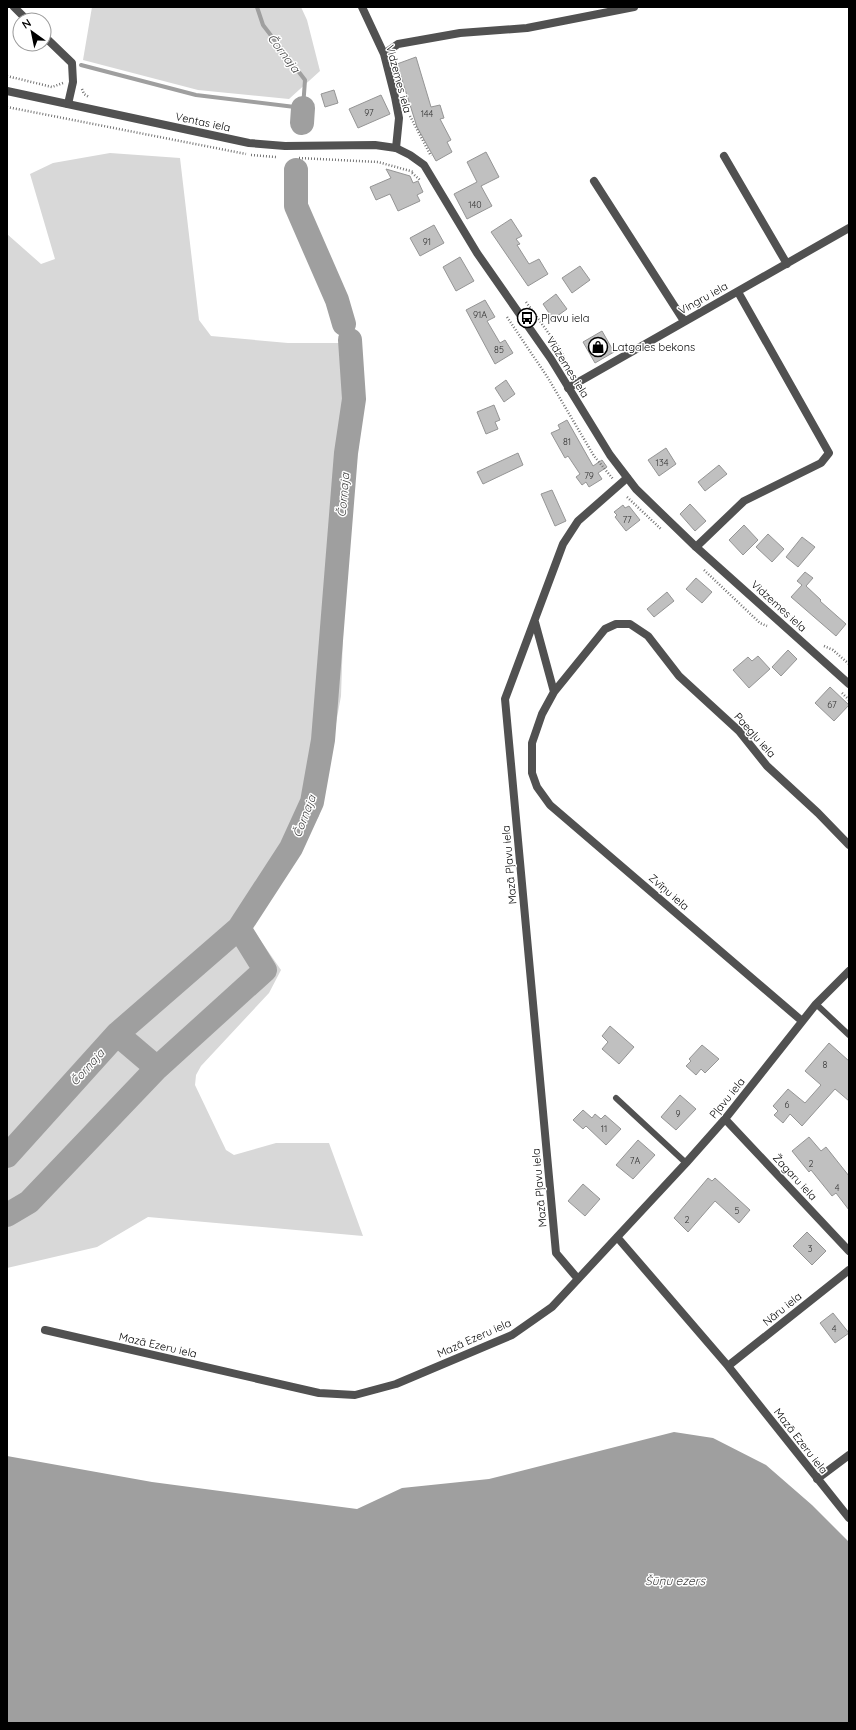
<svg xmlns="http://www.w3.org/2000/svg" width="856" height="1730" viewBox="0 0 856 1730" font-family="Quicksand,sans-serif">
<rect width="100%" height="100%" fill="#fff"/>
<path fill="#d8d8d8" d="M92,7H301L307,20L320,71L289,99L198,90L83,60Z
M110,153L180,158L199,320L211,336L288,343H357L365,395L346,548L341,696L319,816L252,928L281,970L269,993L201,1066L196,1075L195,1085L226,1150L234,1155L276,1143H329L363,1236L148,1217L97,1247L7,1268V234L41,264L55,259L30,174L53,163Z"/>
<path fill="#9f9f9f" d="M674,1432L713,1438L766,1465L812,1505L849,1542V1723H7V1456L152,1482L357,1509L402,1488L489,1479Z"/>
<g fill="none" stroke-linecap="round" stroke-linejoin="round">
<path stroke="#9f9f9f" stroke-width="4" d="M81,65L196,95L303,108L305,80L263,25L257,7"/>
<path stroke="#9f9f9f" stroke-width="24" d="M302,123L303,108
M296,170V206L337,300L344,324
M117,1034L157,1068
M7,1156L117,1034L239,928L291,848L312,802L323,740L346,453L354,399L350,340
M7,1215L29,1202L157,1068L265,970L239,928"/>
</g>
<path fill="#c0c0c0" stroke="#959595" d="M416,57L431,107L440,105L444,118L440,119L451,140L447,142L452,152L436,161L417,127L397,64Z
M334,90L338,103L325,107L321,94Z
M381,95L390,114L358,128L349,109Z
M486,152L499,177L481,186L492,206L467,219L454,194L477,182L467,162Z
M386,169L410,176L413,183L418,181L423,192L417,195L420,201L398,211L390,194L376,200L370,187L391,178Z
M511,219L522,236L516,239L520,244L517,245L529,264L539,259L548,274L528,286L491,232Z
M434,225L444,243L420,256L410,238Z
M460,257L474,281L456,291L443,267Z
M580,266L590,280L572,293L562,278Z
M556,294L567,309L553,319L543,304Z
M485,300L495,317L487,321L500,343L505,340L513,353L495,364L466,310Z
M602,331L614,352L595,363L583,342Z
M506,380L515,394L504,402L495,388Z
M494,405L500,420L495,422L498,429L486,434L477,412Z
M567,420L593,466L602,460L607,467L598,473L602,479L589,487L586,482L582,485L576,477L580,474L568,456L565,458L551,433L560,429L558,425Z
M666,448L676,464L659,476L648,460Z
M518,453L523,465L483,484L477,472Z
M719,465L727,474L705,491L698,482Z
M552,490L566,521L555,526L541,494Z
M690,504L706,521L695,531L680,514Z
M623,505L625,508L629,506L640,520L626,531L615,517L617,515L614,512Z
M744,525L758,540L743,555L729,540Z
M768,534L784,549L772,562L756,547Z
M802,537L815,547L798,567L786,557Z
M805,572L813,578L806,586L821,600L820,601L846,624L836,636L791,597L802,585L797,581Z
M696,578L712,592L702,603L686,589Z
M667,592L674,601L654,617L647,609Z
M788,650L797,659L781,676L772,667Z
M758,656L770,669L749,688L733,670L748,657L752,661Z
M830,687L849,705L834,721L815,703Z
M610,1026L634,1047L619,1064L602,1049L608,1042L602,1036Z
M829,1043L849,1061V1101L835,1089L802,1126L790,1114L783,1123L774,1115L778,1111L773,1106L788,1089L805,1103L821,1085L805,1071Z
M702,1045L719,1059L705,1073L701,1069L696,1075L686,1066L691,1061L689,1059Z
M680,1095L696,1109L676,1130L661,1117Z
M583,1110L592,1118L595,1114L601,1119L605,1115L621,1129L606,1145L586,1126L583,1129L573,1120Z
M809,1137L821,1151L826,1147L849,1176V1210L836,1193L832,1196L811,1170L809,1172L792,1151Z
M638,1140L655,1155L633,1179L616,1165Z
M708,1178L712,1181L715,1178L750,1210L739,1223L715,1201L688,1232L674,1218Z
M583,1184L600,1199L585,1216L568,1201Z
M807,1232L826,1251L812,1265L793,1246Z
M833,1313L849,1333L835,1343L820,1323Z"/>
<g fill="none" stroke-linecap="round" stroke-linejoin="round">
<path stroke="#737373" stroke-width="2.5" stroke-dasharray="1 2" stroke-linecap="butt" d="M7,76L52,87L63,83
M82,89L84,94L89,97
M7,107L246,154
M410,116L431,156
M251,155L276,157
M299,158L378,162L414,172
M412,173L420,180
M526,302L558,346L564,357
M507,317L548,378L594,456L613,479
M627,497L661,529
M704,570L760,623L767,626
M785,611L798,622
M824,646L833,650L849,664
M842,693L849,700"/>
<path stroke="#515151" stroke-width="6" d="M816,1004L849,1035
M616,1098L686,1163"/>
<path stroke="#515151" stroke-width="8" d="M14,7L27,20
M362,7L384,54L395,97L399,118L396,148
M44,36L72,63L73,82L68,104
M384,54L398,44L460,33L527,28L634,7
M724,156L787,264
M594,181L684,321
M568,388L849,228
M696,547L744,501L821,463L829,453L738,292
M535,622L554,692L542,714L532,743V773L537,787L550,805L802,1021
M554,692L605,629L616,624H630L648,636L679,676L739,731L767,766L818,813L849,845
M725,1119L849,1251
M617,1237L728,1366L849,1518
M578,1279L556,1253L505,699L563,544L578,521L627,478
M45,1330L319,1393L355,1395L396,1384L512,1335L552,1307L686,1163L725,1119L816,1004L849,971
M728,1366L849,1270
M817,1479L849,1455"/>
<path stroke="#515151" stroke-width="8" d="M7,91L249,143L285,146L375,145L396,148L410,155L424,165L477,253L551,359L610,455L636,489L696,547L849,684"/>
</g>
<defs>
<symbol id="bus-ring" viewBox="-11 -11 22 22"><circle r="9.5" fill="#fff" stroke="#000" stroke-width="1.5"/><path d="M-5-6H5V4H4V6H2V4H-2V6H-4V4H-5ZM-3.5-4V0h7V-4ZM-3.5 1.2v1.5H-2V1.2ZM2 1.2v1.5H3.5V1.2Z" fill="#000"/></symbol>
<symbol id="shop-ring" viewBox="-11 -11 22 22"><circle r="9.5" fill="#fff" stroke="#000" stroke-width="1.5"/><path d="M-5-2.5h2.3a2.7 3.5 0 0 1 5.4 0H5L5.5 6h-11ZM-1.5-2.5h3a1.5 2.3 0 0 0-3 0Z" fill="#000"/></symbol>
</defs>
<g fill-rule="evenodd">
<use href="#bus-ring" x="516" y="307" width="22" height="22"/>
<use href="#shop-ring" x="587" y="336" width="22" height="22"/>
</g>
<g text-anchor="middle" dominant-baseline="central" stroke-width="3" stroke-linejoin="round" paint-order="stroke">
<g font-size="9" fill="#303030">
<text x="369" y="112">97</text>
<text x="427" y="113">144</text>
<text x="475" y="204">140</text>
<text x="427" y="241">91</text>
<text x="480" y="314">91A</text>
<text x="499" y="349">85</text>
<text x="567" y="441">81</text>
<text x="662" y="462">134</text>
<text x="589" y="475">79</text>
<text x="627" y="519">77</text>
<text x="832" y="704">67</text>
<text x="825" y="1064">8</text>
<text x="787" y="1104">6</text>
<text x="678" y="1113">9</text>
<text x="604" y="1128">11</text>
<text x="635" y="1160">7A</text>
<text x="811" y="1163">2</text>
<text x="837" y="1187">4</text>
<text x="737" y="1210">5</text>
<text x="687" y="1219">2</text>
<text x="810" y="1248">3</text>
<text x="834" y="1328">4</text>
</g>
<g font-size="11" fill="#000" stroke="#fff">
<text transform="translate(399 79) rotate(75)">Vidzemes iela</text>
<text transform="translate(203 122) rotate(12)">Ventas iela</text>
<text transform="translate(703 298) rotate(-29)">Vingru iela</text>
<text transform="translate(568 367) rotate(58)">Vidzemes iela</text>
<text transform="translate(779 606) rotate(42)">Vidzemes iela</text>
<text transform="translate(755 735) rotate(48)">Paegļu iela</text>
<text transform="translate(509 865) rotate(-95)">Mazā Pļavu iela</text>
<text transform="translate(669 892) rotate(41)">Zvīņu iela</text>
<text transform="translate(727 1098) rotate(-51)">Pļavu iela</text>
<text transform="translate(795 1177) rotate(47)">Žagaru iela</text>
<text transform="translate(539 1188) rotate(-95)">Mazā Pļavu iela</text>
<text transform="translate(782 1309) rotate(-39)">Nāru iela</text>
<text transform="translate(474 1338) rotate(-24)">Mazā Ezeru iela</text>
<text transform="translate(158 1345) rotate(13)">Mazā Ezeru iela</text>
<text transform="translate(801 1441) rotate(52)">Mazā Ezeru iela</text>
</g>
<g font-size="11" fill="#000" stroke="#fff" text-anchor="start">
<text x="541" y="318">Pļavu iela</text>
<text x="612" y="347">Latgales bekons</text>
</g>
<g font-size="12" font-style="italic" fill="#404040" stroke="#fff">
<text transform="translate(284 53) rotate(53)">Čornaja</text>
<text transform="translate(343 495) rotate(-85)">Čornaja</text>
<text transform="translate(304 816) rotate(-69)">Čornaja</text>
<text transform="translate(87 1067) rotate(-48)">Čornaja</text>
<text x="675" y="1580">Šūņu ezers</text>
</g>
</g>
<rect width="856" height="1730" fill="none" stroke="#000000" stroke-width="16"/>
<g transform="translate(32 32) rotate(327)"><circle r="19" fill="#ffffff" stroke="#999999"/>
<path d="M0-3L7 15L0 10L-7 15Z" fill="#000000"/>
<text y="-6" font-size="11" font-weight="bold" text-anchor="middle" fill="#000000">N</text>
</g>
</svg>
